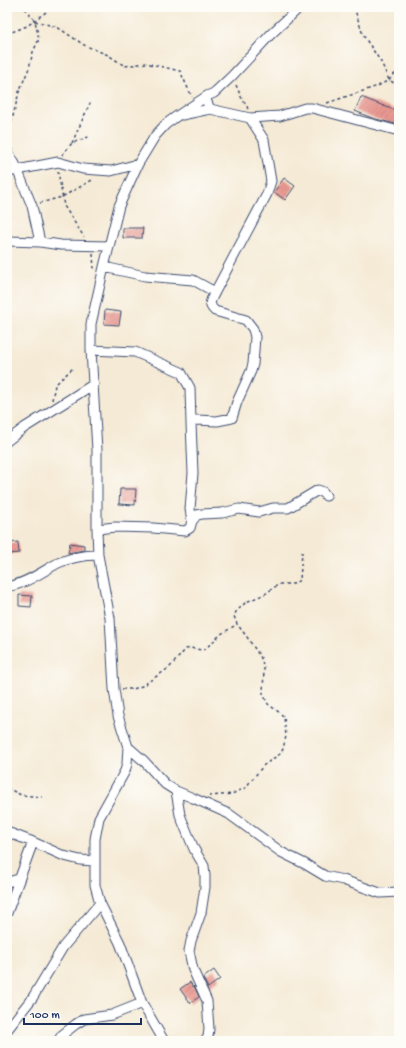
<svg xmlns="http://www.w3.org/2000/svg" width="406" height="1048" viewBox="0 0 406 1048" font-family="'Gochi Hand',sans-serif">
<defs>
<pattern id="building-hatch" width="6" height="6" patternUnits="userSpaceOnUse"><rect width="6" height="6" fill="#ea9991"/><path d="M-1 1l2-2M0 6l6-6M5 7l2-2" fill="none" stroke="#bd7d7a"/></pattern>
</defs>
<rect width="100%" height="100%" fill="#fdfcf7"/>
<filter id="ink" filterUnits="userSpaceOnUse"><feTurbulence type="fractalNoise" baseFrequency=".025" numOctaves="2"/><feDisplacementMap in="SourceGraphic" scale="8" xChannelSelector="R" yChannelSelector="G"/><feConvolveMatrix kernelMatrix="1 2 1 2 8 2 1 2 1" color-interpolation-filters="sRGB"/></filter>
<filter id="wash" filterUnits="userSpaceOnUse"><feTurbulence type="fractalNoise" baseFrequency=".012" numOctaves="4" result="noise"/><feDisplacementMap in="SourceGraphic" scale="16" xChannelSelector="R" yChannelSelector="G"/><feGaussianBlur stdDeviation="0.9" result="paint"/><feColorMatrix in="noise" values="0 0 0 0 0 0 0 0 0 0 0 0 0 0 0 0 0 1.4 0 .05"/><feComposite in="paint" operator="in"/></filter>
<g filter="url(#wash)">
<rect width="100%" height="100%" fill="#f5ead5"/>
<g id="blocks">
<path fill="url(#building-hatch)" d="M361,97L399,112V125L372,118L355,111Z
M284,178L295,186L285,200L274,192Z
M123,228H143L142,238H123Z
M105,310L121,312L119,325L104,324Z
M120,489H136L135,505L119,504Z
M18,542L19,553L9,554L8,543Z
M70,543L84,545V550L68,553Z
M19,595L32,596L31,607L19,606Z
M214,970L220,979L208,988L203,978Z
M190,982L193,987L194,986L199,997L190,1003L180,989Z"/>
</g>
</g>
<g filter="url(#ink)">
<use href="#blocks" fill-opacity="0" stroke="#3c4b70" stroke-width="1"/>
<g fill="none" stroke-linecap="round" stroke-linejoin="round">
<defs>
<path id="street" d="M182,115L210,109
M250,118L280,116L305,108H312L399,131
M7,150L15,164L32,206L40,242
M7,172L58,162L83,169L111,171L138,164
M7,241L40,242L61,245L109,246
M104,267L145,276L193,280L215,292
M91,350L135,352L181,372L190,388L191,423
M7,441L24,428L94,384
M192,521L190,509L193,473L191,423L196,420L217,421L232,418L237,402L251,371L253,364L255,337L253,329L246,320L215,311C207,304 211,300 215,292L267,194L271,181L264,140L250,118L210,109L206,100L207,96
M97,529L115,527L153,528L185,531L190,528L192,521L197,515L202,514L222,513L239,509L259,512L273,508H288L318,490L323,492L326,496
M7,586C21,587 45,570 58,563C70,558 85,555 98,555
M128,747L144,761L165,784L176,791L193,798L229,814L281,852L305,864L325,876L343,880L380,893L399,892
M176,791L180,815L194,849L204,866L205,876V887L201,913L191,941L189,951L193,970L207,1001L209,1029L208,1037L205,1041
M7,832L33,842L64,856L80,860L94,861
M7,882L19,879
M7,913L33,842
M7,1030L33,997L63,947L100,903
M58,1041L62,1035L76,1024L84,1019L112,1015L142,1003
M164,1041L142,1003L120,943L100,903L95,885V839L99,818L125,771L127,764L128,747L118,716L114,689L110,618L98,555L97,529V450L91,350V324L104,267L119,206L138,164L155,136L166,124L177,116L207,96L214,93L232,76L271,34L300,7"/>
</defs>
<use href="#street" stroke="#3c4b70" stroke-width="11"/>
<path stroke="#3c4b70" stroke-width="1.5" stroke-dasharray="3 3" stroke-linecap="butt" d="M354,7L363,35L381,62L389,80L399,86
M35,21L57,27L84,45L108,55L125,66L146,63L180,71L192,97
M7,34L27,26L53,7
M236,85L242,99L247,106L248,110
M327,103L378,86L389,80L399,69
M7,140L19,92L29,68L33,52L39,39L35,21L24,7
M72,143L90,103
M62,155L72,143L91,136
M58,171L64,206L84,237
M40,203L62,197L94,179
M93,254L94,270
M52,400L55,385L74,367
M122,689H133L142,686L169,668L186,649L190,648L202,650L205,649L221,634L236,625
M7,788L21,795L42,797
M209,796L232,794L245,788L264,765L280,754L283,749L286,736L284,717L280,713L268,704L263,694L264,668L261,658L247,637L237,624L234,616L236,612L246,602L265,594L279,584H293L300,580L302,552"/>
<use href="#street" stroke="#fff" stroke-width="9"/>
</g>
</g>
<rect width="406" height="1048" fill="none" stroke="#fdfcf7" stroke-width="24"/>
<path d="M24 1018v6h117v-6" fill="none" stroke="#1b2f5e" stroke-width="2"/>
<text x="30" y="1018" font-size="12" fill="#1b2f5e" stroke="#fdfcf7" stroke-width="3" paint-order="stroke">100 m</text>
</svg>
